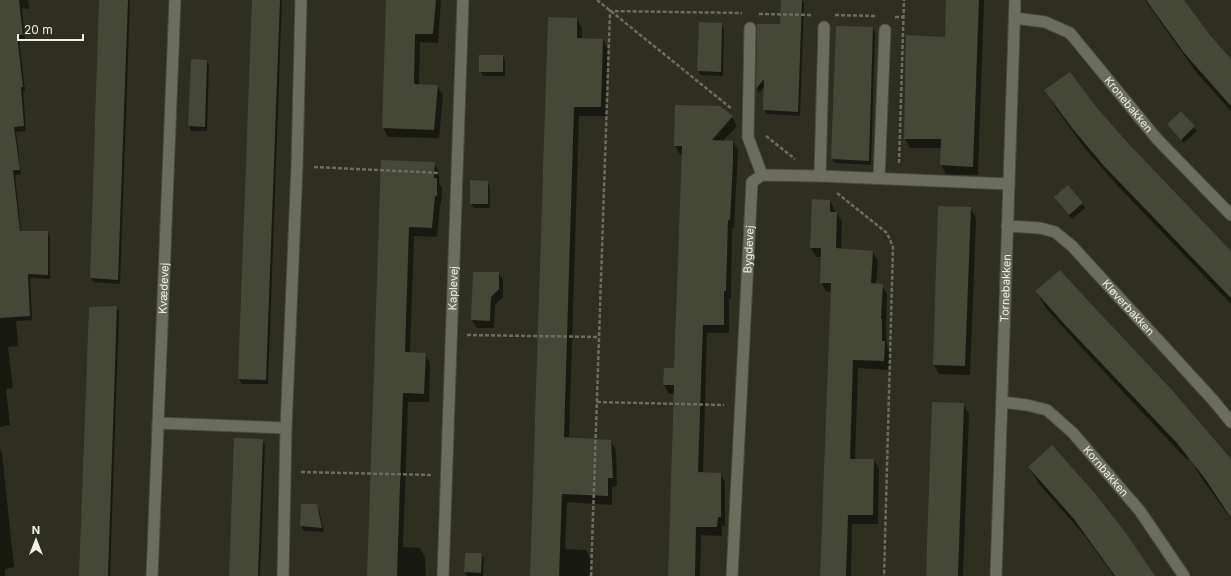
<svg xmlns="http://www.w3.org/2000/svg" width="1231" height="576" viewBox="0 0 1231 576" font-family="Inter,sans-serif">
<rect width="100%" height="100%" fill="#2e2f21"/>
<path fill="#0007" d="M0,0H28L29,9L22,8L25,39L19,40L25,91H23L26,131L16,132L21,174L15,175L21,232H48L50,237V279L30,278L32,320L16,321L18,346L8,347L13,388L6,389L10,425L0,427Z
M100,0H130L120,284L93,282L91,278Z
M253,0H282L268,384H242L239,379Z
M388,0H441L438,43L420,42L419,85L437,86L443,95L439,138L388,137L383,128Z
M782,0H802L804,3L800,116L767,114L764,110L765,86L759,93L757,89L758,25H781Z
M947,0H984L978,175L946,174L941,165L942,148H910L905,139L946,38Z
M1145,0H1183L1208,34L1231,60V111L1196,72Z
M577,19L582,28V39L603,40L608,49L606,116H579L569,439L610,441L616,450L617,486L612,487V505L567,502L565,549L586,550L591,559L590,576H531Z
M722,24L724,29L723,76L701,75L698,71Z
M873,28L875,33L871,165L835,163L832,159Z
M503,56L505,61V76H483L480,71Z
M206,61L209,66L207,131H191L189,126Z
M1045,90L1096,108L1127,143L1231,252V304L1115,183L1083,146L1055,107Z
M1181,112L1197,131L1184,143L1168,124Z
M732,117L737,126L723,141L733,142L738,150L734,228H732L731,299H729V333H707L703,473L720,474L725,482V526H722V536L701,535L700,576H669L675,394H669L664,385L675,369L682,155H680L675,146Z
M382,161L434,163L439,172V183L442,188L441,205H440L437,237L414,236L410,353L425,354L430,363L429,402H408L403,547L420,548L425,557L426,576H368Z
M487,182L490,186V208H474L471,204Z
M1055,198L1082,204L1085,208L1072,219Z
M830,201L835,210V213H837L842,222L841,249L873,252L878,261L876,284L882,285L887,294L886,327L887,346L890,351L889,370L858,368L855,460H874L879,469L878,524H852L851,576H821L831,292L826,291L821,282L822,257H816L811,248Z
M970,208L976,218L970,375L939,374L934,365Z
M498,273L503,280V297L495,305L494,328H477L472,320Z
M1036,291L1209,439L1187,460L1079,345L1046,308Z
M117,307L119,312L110,576H80Z
M963,404L969,414L963,576H927Z
M262,440L265,445L260,576H230Z
M0,450L2,453L14,567L5,569V576H0Z
M1231,461V519L1202,479L1192,462Z
M1029,467L1154,576H1114L1085,536L1039,484Z
M302,505H316L319,510L324,532L304,531L301,526Z
M466,554H482L484,559L483,576H467L465,572Z"/>
<path fill="#454737" d="M0,0H19L23,35H17L23,87H21L24,126L14,127L20,170H13L20,231H48V275L28,274L30,316L0,318Z
M99,0H128L118,280L90,278Z
M252,0H280L266,380L238,379Z
M386,0H436L433,34H415L414,84L438,85L434,130L382,128Z
M781,0H802L798,112L763,110L764,79L756,89L757,24H780Z
M946,0H979L973,167L940,165L941,139H904L906,35L945,37Z
M1146,0H1184L1209,34L1231,59V106L1185,54Z
M548,17L577,18V38L603,39L601,107H574L564,437L611,440L613,478H608V496L562,494L559,576H530Z
M699,22L722,23L721,72L697,71Z
M836,26L873,27L869,161L831,159Z
M479,55H503V72H479Z
M191,59L207,60L205,127L188,126Z
M1070,72L1097,108L1127,142L1231,251V298L1104,166L1072,128L1044,90Z
M675,105L720,106L733,116L712,140L733,141V162L730,220H728L726,291H724V325H703L700,411L698,472L721,473V517H718L717,527H696L695,576H668L674,385H663L664,368H674L682,146H674Z
M1181,111L1195,126L1181,140L1167,124Z
M381,160L435,162L434,178H437V196H435L432,228L409,227L405,352L426,353L424,394L403,393L397,576H367Z
M470,180L488,181V204H470Z
M1068,185L1083,203L1069,215L1054,197Z
M812,199L830,200V212H837L836,248L873,251L871,283L883,284L881,319H882V341H885L884,361L853,360L850,459H874L873,515H848L846,576H820L831,283H820L821,248H810Z
M938,206L971,207L965,366L933,365Z
M1060,270L1092,305L1171,389L1231,459V518L1206,480L1177,443L1067,327L1035,291Z
M473,272H499V289L491,297L490,321L471,320Z
M117,306L108,576H79L89,307Z
M932,402L964,403L958,576H926Z
M234,438L263,439L258,576H229Z
M1052,445L1097,496L1128,536L1155,576H1115L1074,519L1028,467Z
M301,504H317L322,528L300,526Z
M465,553H482L481,573L464,572Z"/>
<g fill="none" stroke-linecap="round" stroke-linejoin="round">
<defs>
<path id="service" d="M750,28L748,137L762,175
M820,176L824,27
M879,178L885,30
M158,423L286,428
M283,576L286,428L297,166L301,0"/>
<g id="minor">
<path id="s1" d="M1015,18L1045,22L1070,33L1157,139L1231,215"/>
<path id="s2" d="M1007,226L1040,228L1055,232L1072,246L1213,400L1231,422"/>
<path id="s3" d="M1002,402L1027,405L1047,410L1073,433L1140,511L1184,576"/>
<path id="s4" d="M152,576L175,0"/>
<path id="s5" d="M443,576L463,0"/>
<path id="s6" d="M732,576L752,182L762,175L820,176L1009,184"/>
<path id="s7" d="M996,576L1015,0"/>
</g>
</defs>
<use href="#service" stroke="#4a4b3e" stroke-width="13"/>
<use href="#minor" stroke="#4a4b3e" stroke-width="13"/>
<path stroke="#6c6d60" stroke-width="2.5" stroke-dasharray="4 2" stroke-linecap="butt" d="M597,0L732,109
M759,14L812,15
M835,15L876,16
M895,17H904
M766,136L795,159
M899,163L904,0
M314,167L440,173
M837,193L887,233L893,247L884,576
M467,335L599,337
M597,402L724,405
M301,472L432,475
M591,576L610,11L742,13"/>
<use href="#service" stroke="#6c6e5d" stroke-width="11"/>
<use href="#minor" stroke="#6c6e5d" stroke-width="11"/>
</g>
<g text-anchor="middle" dominant-baseline="central" stroke-width="3" stroke-linejoin="round" paint-order="stroke">
<g font-size="11" fill="#eeefe6" stroke="#2e2f21">
<text stroke="none"><textPath href="#s1" startOffset="150">Kronebakken</textPath></text>
<text stroke="none"><textPath href="#s6" startOffset="327">Bygdevej</textPath></text>
<text stroke="none"><textPath href="#s4" startOffset="288">Kvædevej</textPath></text>
<text stroke="none"><textPath href="#s5" startOffset="288">Kaplevej</textPath></text>
<text stroke="none"><textPath href="#s7" startOffset="288">Tornebakken</textPath></text>
<text stroke="none"><textPath href="#s2" startOffset="154">Kløverbakken</textPath></text>
<text stroke="none"><textPath href="#s3" startOffset="131">Kornbakken</textPath></text>
</g>
</g>
<g transform="translate(36 540)" stroke="#2e2f21" stroke-width="3" paint-order="stroke">
<path d="M0-3L7 15L0 10L-7 15Z" fill="#eeefe6"/>
<text y="-6" font-size="11" font-weight="bold" text-anchor="middle" fill="#eeefe6">N</text>
</g>
<path d="M18 34v6h65v-6" fill="none" stroke="#eeefe6" stroke-width="2"/>
<text x="24" y="34" font-size="12" fill="#eeefe6" stroke="#2e2f21" stroke-width="3" paint-order="stroke">20 m</text>
</svg>
